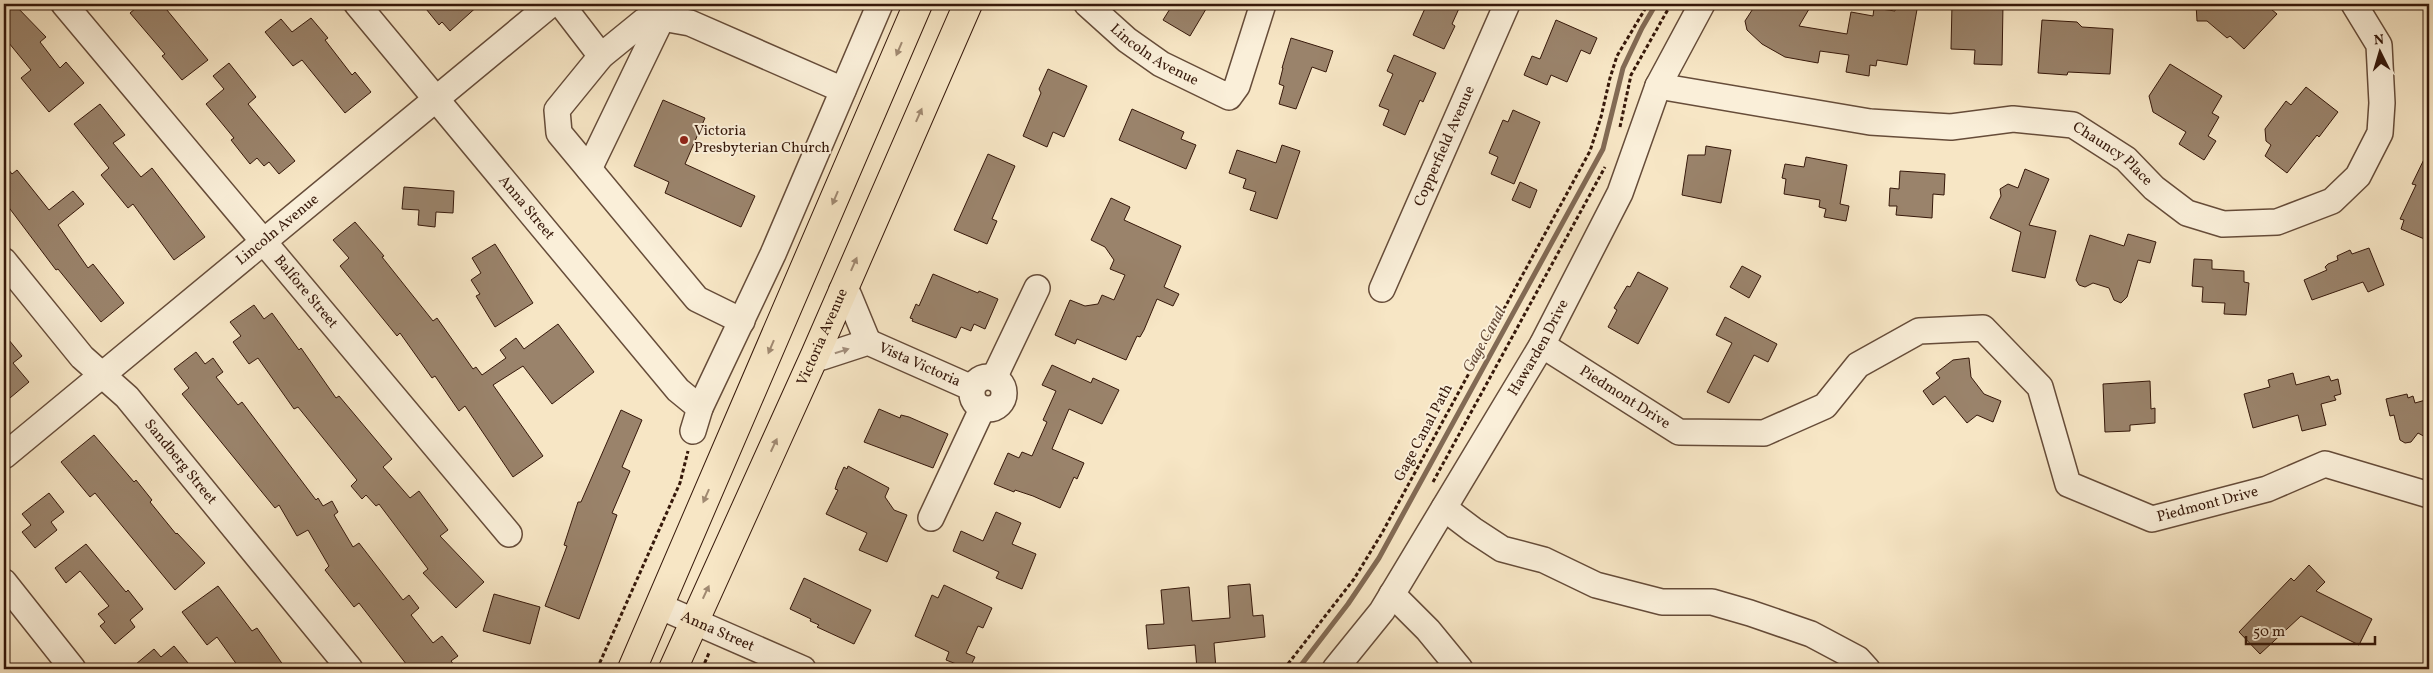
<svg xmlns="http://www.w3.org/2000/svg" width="2433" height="673" viewBox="0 0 2433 673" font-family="Vollkorn,serif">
<rect width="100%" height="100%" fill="#f7e6c5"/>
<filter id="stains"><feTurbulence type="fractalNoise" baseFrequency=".004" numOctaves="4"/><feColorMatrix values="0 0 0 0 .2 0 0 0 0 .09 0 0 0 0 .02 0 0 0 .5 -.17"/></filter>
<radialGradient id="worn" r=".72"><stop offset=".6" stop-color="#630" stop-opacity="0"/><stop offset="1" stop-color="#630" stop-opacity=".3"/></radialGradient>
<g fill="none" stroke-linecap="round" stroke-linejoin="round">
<path stroke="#826a54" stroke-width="5" d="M1298,669L1348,604L1379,558L1603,149L1623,68L1642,28L1656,4"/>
</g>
<path fill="#9a836b" stroke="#36180a" d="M9,4H14L46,37L40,42L60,68L66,62L84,83L49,112L21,78L31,70L4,37V8Z
M141,4H162L208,60L182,80L162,56L165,54L130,13Z
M422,4H480L450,31L442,22L439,25Z
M1173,4H1209L1190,36L1163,20Z
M1427,4H1461L1452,24L1455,26L1444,49L1413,35Z
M1756,4H1812L1799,26L1847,34L1851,12L1873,16L1874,8L1895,11L1896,4H1918L1907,65L1877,60L1876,66L1870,65L1869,76L1846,72L1849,55L1820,51L1818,63L1785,57L1762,44L1747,30L1745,21Z
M1952,4H2003L2002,65L1974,64L1975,50L1951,49Z
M2196,4H2265L2277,14L2244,49L2230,36L2227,38L2207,21H2197Z
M311,18L328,38L325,40L352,75L355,72L371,92L345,113L302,60L293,66L265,32L281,19L292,32Z
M1556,20L1597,38L1590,54L1581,50L1567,82L1551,75L1547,85L1524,75L1532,56L1540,59Z
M2042,20L2077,22L2082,27L2113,29L2110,74L2068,72L2067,75L2038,73Z
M1291,38L1333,51L1326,72L1312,67L1296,109L1279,104L1284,86L1279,84L1283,68H1282Z
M1394,55L1436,73L1423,102L1420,100L1405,135L1383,125L1389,110L1379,106L1393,74L1387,71Z
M229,63L256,97L248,104L295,161L279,174L269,162L264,166L257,158L250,164L231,140L234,138L206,104L224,89L213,76Z
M2170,64L2222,96L2212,113L2219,117L2208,136L2216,141L2204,160L2179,144L2186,132L2153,112L2149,96Z
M1048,69L1087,86L1064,137L1053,132L1047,147L1023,136L1041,93L1039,89Z
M2306,87L2338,112L2319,137L2317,135L2287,173L2265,156L2271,145L2266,141L2265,129L2286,101L2291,105Z
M663,100L705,118L685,164L755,196L741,227L665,193L669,182L634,166Z
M100,104L125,135L113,143L141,177L152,168L205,237L174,260L133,204L128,208L101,175L109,168L74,124Z
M1132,109L1184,132L1181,139L1196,145L1186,169L1119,140Z
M1513,110L1540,122L1514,184L1491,174L1498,157L1489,153L1503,120L1508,122Z
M1282,145L1300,151L1277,219L1250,210L1256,192L1243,188L1246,179L1229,173L1237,150L1276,163Z
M1706,146L1731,150L1721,203L1682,195L1688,155H1705Z
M2429,149V241L2401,229L2404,220L2400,219L2416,185L2412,184Z
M988,154L1015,166L992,219L997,221L987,244L954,230Z
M1806,157L1847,165L1840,204L1849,206L1846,221L1824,217L1826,209L1819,207L1820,200L1784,194L1786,179L1782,178L1785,164L1804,167Z
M4,164L12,174L17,170L49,210L73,191L84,204L58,225L88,268L93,264L124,303L101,322L58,269L56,270L4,201Z
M2025,169L2049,179L2029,225L2056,231L2045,278L2012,271L2021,232L1990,218L2001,196L2000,189L2008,184L2018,188Z
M1900,171L1945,174L1944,195L1933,194L1932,218L1896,215L1897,206H1889L1890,188L1899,189Z
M1520,182L1537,190L1530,208L1512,200Z
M404,187L454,191L453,213L436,212L435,227L418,225L419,210L402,209Z
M1111,198L1130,207L1124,220L1181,246L1164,287L1179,294L1173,306L1157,299L1144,330L1140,337L1137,336L1126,360L1077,339L1075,344L1055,335L1070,300L1085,306L1098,304L1102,295L1114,300L1125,275L1110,269L1114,260L1105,247L1091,240Z
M355,222L384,256L382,257L433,321L437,318L473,369L476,367L482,375L506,358L500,350L516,338L524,349L558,324L594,372L552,404L523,366L493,385L543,456L513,477L465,406L459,411L435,376L432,378L400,333L397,336L340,266L349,258L333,240Z
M2128,234L2156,242L2150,263L2138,260L2127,297L2121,303L2114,300L2109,288L2093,283L2085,287L2079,285L2076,280L2090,235L2124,246Z
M495,244L533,303L495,327L476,296L480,294L471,280L481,273L472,258Z
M2369,248L2384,285L2368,292L2363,282L2312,300L2304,280L2327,270L2325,267L2328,264L2338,260L2337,256L2350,250L2352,254Z
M2194,259L2212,260V269L2244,271V282L2249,283L2246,315L2224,314L2225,303L2202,302L2203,287L2192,286Z
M1742,266L1761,276L1749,298L1730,287Z
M1638,272L1668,288L1638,344L1608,327L1617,310L1614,308L1627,286L1630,287Z
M933,274L978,293L979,291L998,299L985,329L974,324L971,331L961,327L956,338L912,321L913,319L910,318L916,304L919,306Z
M254,305L264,319L272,313L299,350L301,348L336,398L339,396L392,459L383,467L410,498L419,491L448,530L440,536L484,582L456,608L423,573L428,569L379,504L376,506L366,495L362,499L351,486L357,480L298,407L294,409L258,358L249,364L233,342L241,336L230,322Z
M1725,317L1777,344L1768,362L1754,355L1729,403L1707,392L1732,343L1716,335Z
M4,334L22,356L13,363L29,382L4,403Z
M196,352L205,364L213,358L223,372L216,377L238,405L242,402L316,500L318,498L323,506L332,501L338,512L334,515L353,547L359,543L403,600L409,595L419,608L411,615L433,643L442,636L458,656L451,661L457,669H410L359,603L354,607L325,570L329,566L308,530L297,536L279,505L275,508L182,394L189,388L174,369Z
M1969,358L1971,377L1984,394L2001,401L1993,422L1977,415L1967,423L1945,396L1933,405L1923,391L1940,378L1936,373L1953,360Z
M1052,365L1091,383L1093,378L1119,390L1102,424L1069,409L1052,449L1084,463L1077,479L1074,477L1060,508L1033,496L1015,490L1014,492L994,484L1008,453L1019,458L1022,452L1032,456L1047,422L1043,420L1056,391L1042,385Z
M2293,373L2296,385L2329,376L2331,381L2338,379L2341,394L2334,396L2336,400L2321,404L2326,425L2302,431L2298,415L2253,428L2244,394L2270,387L2268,380Z
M2150,381L2151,409L2155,408V423L2130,425V431L2105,432L2103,384Z
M2407,394L2408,398L2413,396L2415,403L2429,399V439L2418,433L2411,442L2405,443L2400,440L2394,415L2390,416L2386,399Z
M879,409L900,418L901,415L909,417L948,434L933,468L864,442Z
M621,410L642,420L622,467L630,471L612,513L617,515L579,619L545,606L567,546L564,545L578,502H581Z
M94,435L134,482L136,480L152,500L150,502L176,534L177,533L205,563L175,590L95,493L90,497L61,462Z
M848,466L889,488L885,497L894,510L907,515L887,562L859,550L867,533L826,514L838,490L835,489L838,480L844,467L847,469Z
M49,493L64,512L51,522L57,530L35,548L22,532L31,525L22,514Z
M996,512L1021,523L1012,544L1036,554L1022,589L996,578L999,572L953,551L961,531L983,541Z
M86,544L126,592L128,590L143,609L130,620L135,627L115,644L100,626L105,622L98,614L109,606L80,571L66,583L55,568Z
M2309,565L2325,582L2316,591L2372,619L2359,645L2301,616L2260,654L2239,632L2291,578L2294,581Z
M804,578L871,610L854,644L817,627L819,625L810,621L811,619L790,609Z
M1250,584L1253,616L1263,615L1265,637L1214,643L1216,669H1197L1195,645L1148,649L1146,625L1164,624L1161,590L1189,587L1192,621L1230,618L1228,586Z
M944,585L992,608L983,628L978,626L966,653L975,657L969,669L946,660L949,652L915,636L932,595L938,598Z
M218,586L252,631L257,628L286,669H240L217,637L207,645L182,612Z
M494,594L540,607L530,644L483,631Z
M174,646L193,669H130L154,649L161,657Z"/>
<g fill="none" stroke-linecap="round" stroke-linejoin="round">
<defs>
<g id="minor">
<path id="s1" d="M64,4L509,534"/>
<path id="s2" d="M357,4L678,390L700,408"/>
<path d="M561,4L601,56"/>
<path id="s3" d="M1087,4L1127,40L1161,64L1229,97L1237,86L1263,4"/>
<path id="s4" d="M1658,86L1870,122L1951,127L2013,119L2073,125L2126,159L2154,188L2187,213L2223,224L2277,222L2332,201L2358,176L2380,133L2382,103L2379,45L2354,4"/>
<path d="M589,169L662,18"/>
<path id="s5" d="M4,261L82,357L127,397L350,669"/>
<path id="s6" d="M1382,289L1507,4"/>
<path d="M842,290L849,296L868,342"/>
<path d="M742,321L697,299L559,133L557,110L601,56L644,21L662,18L690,23L843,90"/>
<path id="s7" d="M1542,345L1679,432L1764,433L1825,406L1858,365L1919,331L1983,328L2040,387L2068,484L2152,519L2267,489L2325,464L2429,495"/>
<path id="s8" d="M815,355L822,357L868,342L972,388"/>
<circle cx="988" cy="393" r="16"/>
<path d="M994,378L1037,288"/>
<path d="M693,431L700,408L773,254L880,4"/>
<path id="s9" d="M4,456L551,4"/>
<path d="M1444,508L1473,530L1502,549L1544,560L1596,585L1662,602H1712L1750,613L1811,634L1858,659L1867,669"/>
<path d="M931,518L982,409"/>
<path d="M4,582L73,669"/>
<path d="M1392,594L1428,630L1460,669"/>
<path id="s10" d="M659,606L803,669"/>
<path id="s11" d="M1335,669L1382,611L1542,345L1620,193L1658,86L1702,4"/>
</g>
<g id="major">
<path d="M632,669L918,4"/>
<path id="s12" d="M673,669L815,355L968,4"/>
</g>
</defs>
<use href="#minor" stroke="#664c39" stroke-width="28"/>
<use href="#major" stroke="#36180a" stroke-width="30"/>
<path stroke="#36180a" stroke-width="3" stroke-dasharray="4 2.5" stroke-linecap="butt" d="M1620,127L1631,75L1671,4
M1433,482L1605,167
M597,669L680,483L688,451
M702,669L709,653
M1284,669L1354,579L1382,533L1590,151L1601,117L1610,78L1617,56L1648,4"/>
<use href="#minor" stroke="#faefd9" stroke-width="25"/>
<use href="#major" stroke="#f7e6c5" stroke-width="28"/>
</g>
<defs><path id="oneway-solid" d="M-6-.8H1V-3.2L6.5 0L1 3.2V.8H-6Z" transform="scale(1.25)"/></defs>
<g fill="#a08971">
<use href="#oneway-solid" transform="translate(899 49) rotate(113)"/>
<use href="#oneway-solid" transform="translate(919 115) rotate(-66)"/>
<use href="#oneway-solid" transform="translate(835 198) rotate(113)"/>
<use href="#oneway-solid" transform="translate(854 264) rotate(-66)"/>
<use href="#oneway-solid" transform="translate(771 347) rotate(113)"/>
<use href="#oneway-solid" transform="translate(774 445) rotate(-65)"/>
<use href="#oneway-solid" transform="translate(706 496) rotate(114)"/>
<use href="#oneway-solid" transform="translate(706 592) rotate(-65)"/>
</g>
<use fill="#a28e7c" href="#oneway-solid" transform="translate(842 351) rotate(-17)"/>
<circle fill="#8f2418" stroke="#faefd9" stroke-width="2" cx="684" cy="140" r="5"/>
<g text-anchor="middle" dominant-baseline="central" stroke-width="4" stroke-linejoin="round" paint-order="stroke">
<g font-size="15" fill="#36180a" stroke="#faefd9">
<text stroke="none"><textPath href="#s3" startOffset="85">Lincoln Avenue</textPath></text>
<text stroke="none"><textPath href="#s6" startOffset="156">Copperfield Avenue</textPath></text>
<text stroke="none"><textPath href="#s4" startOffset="468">Chauncy Place</textPath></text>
<text stroke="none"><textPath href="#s2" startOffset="265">Anna Street</textPath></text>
<text stroke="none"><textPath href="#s9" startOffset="355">Lincoln Avenue</textPath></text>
<text stroke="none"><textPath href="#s1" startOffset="376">Balfore Street</textPath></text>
<text stroke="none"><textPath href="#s12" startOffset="364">Victoria Avenue</textPath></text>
<text stroke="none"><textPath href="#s11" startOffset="381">Hawarden Drive</textPath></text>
<text stroke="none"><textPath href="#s8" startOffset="112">Vista Victoria</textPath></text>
<text stroke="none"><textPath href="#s7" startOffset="98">Piedmont Drive</textPath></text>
<text transform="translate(1424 433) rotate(-62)">Gage Canal Path</text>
<text stroke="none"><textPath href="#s5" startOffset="268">Sandberg Street</textPath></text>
<text stroke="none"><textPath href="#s7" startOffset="832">Piedmont Drive</textPath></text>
<text stroke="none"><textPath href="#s10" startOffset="64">Anna Street</textPath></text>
</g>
<g font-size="15" fill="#36180a" stroke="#faefd9" text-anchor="start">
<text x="694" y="131">Victoria<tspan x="694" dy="17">Presbyterian Church</tspan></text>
</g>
<g font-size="16" font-style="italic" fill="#694e3b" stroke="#faefd9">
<text transform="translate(1485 340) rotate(-61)">Gage Canal</text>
</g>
</g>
<rect width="2433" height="673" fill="none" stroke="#f7e6c5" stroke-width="20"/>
<rect x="5" y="5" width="2423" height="663" fill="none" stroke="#36180a" stroke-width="2.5"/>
<rect x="10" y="10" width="2413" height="653" fill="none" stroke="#36180a"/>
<g transform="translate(2380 52) rotate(355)" stroke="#faefd9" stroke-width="4" paint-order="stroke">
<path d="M0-4L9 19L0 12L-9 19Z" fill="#36180a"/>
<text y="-8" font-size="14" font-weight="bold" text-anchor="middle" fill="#36180a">N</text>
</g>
<path d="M2246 636v8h129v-8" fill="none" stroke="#36180a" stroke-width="2.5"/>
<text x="2253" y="636" font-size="15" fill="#36180a" stroke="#faefd9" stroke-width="4" paint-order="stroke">50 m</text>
<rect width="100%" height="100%" filter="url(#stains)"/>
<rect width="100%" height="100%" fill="url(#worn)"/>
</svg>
